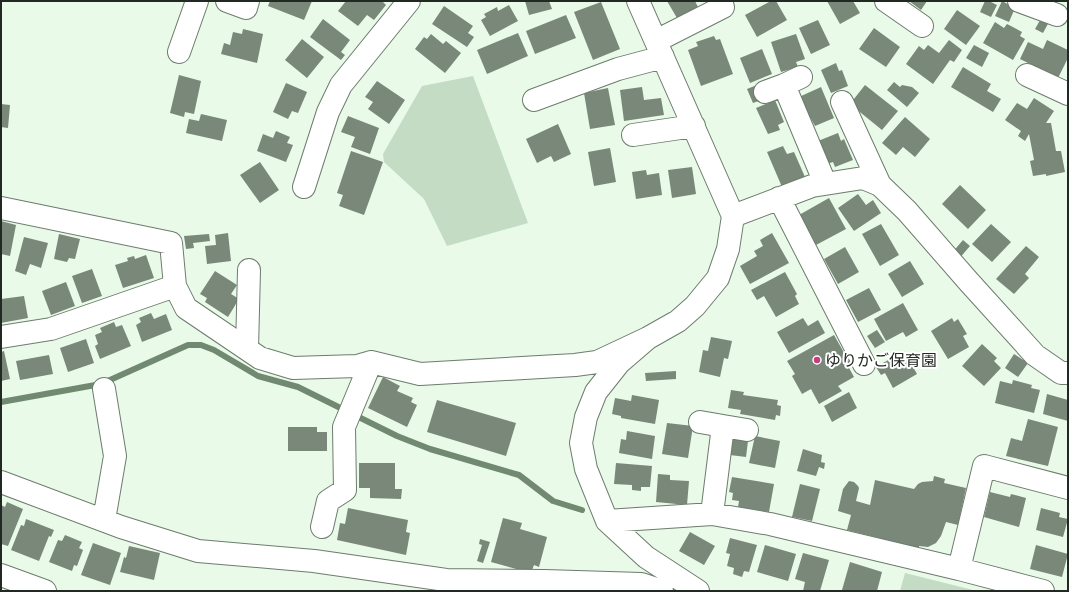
<svg xmlns="http://www.w3.org/2000/svg" width="1069" height="592" viewBox="0 0 1069 592" font-family="Jost,'Noto Sans JP',sans-serif">
<rect width="100%" height="100%" fill="#e9fae9"/>
<path fill="#c3dcc3" d="M473,76L528,223L447,246L424,199L384,162L383,154L422,86Z
M905,573L977,591H900Z"/>
<g fill="none" stroke-linecap="round" stroke-linejoin="round">
<path stroke="#708970" stroke-width="6" d="M1,402L101,384L188,345H201L214,350L258,376L298,387L397,436L430,449L519,475L553,501L582,510"/>
</g>
<path fill="#798879" d="M270,1H312L304,20L268,6Z
M346,1H382L386,5L374,20L367,15L358,26L338,11Z
M525,1H549L552,9L529,15Z
M667,1H695L698,7L677,18Z
M771,1H776L787,20L757,37L745,15Z
M827,1H853L860,13L840,24Z
M909,1H927L921,10Z
M985,1H989L997,5L991,17L980,12Z
M1002,1L1015,8L1009,22L995,16Z
M601,2L620,49L593,60L574,12Z
M509,5L518,21L490,36L481,20L486,17L484,14L497,7L498,11Z
M444,6L473,26L468,33L474,37L467,47L432,24Z
M957,10L980,26L966,45L944,29Z
M566,15L576,38L535,54L526,31Z
M1043,15L1050,20L1043,33L1035,29Z
M323,19L350,40L341,52L345,55L341,60L310,37Z
M818,20L830,45L811,54L799,28Z
M995,22L1004,28L1007,24L1022,32L1020,36L1025,39L1013,60L983,43Z
M874,28L900,47L886,67L859,49Z
M243,29L263,34L257,63L221,54L224,43L230,45L233,32L242,34Z
M518,33L528,56L487,74L477,50Z
M431,34L443,44L446,41L461,53L445,73L415,49L424,37L427,39Z
M796,34L805,59L796,62L798,67L781,72L771,42Z
M714,36L716,40L720,39L733,74L701,86L688,50L698,46L696,42Z
M302,39L324,57L307,78L285,60Z
M949,40L962,50L954,62L950,60L933,84L906,64L919,46L924,50L928,45L939,53Z
M1047,40L1068,50V58L1056,82L1044,76L1046,72L1020,59L1028,42L1043,49Z
M974,45L989,53L982,67L966,58Z
M762,49L772,74L750,83L740,58Z
M836,63L839,71L842,70L848,86L831,93L821,70Z
M963,67L991,84L987,91L1001,99L993,112L951,87Z
M179,75L201,81L194,114L185,112L184,117L170,113Z
M377,81L405,100L389,124L368,109L373,102L365,97Z
M894,82L900,87L902,85L912,87L919,93L907,107L887,90Z
M286,83L307,92L298,113L292,111L288,119L273,112Z
M757,85L764,99L753,103L747,89Z
M865,85L898,111L882,130L850,104Z
M642,87L644,100L661,98L664,115L624,121L620,90Z
M821,87L834,118L815,126L810,117L808,118L799,97Z
M608,88L615,125L590,129L584,93Z
M1034,98L1054,111L1046,123H1051L1056,151H1061L1065,172L1046,176V174L1033,176L1030,161L1034,160L1029,134L1025,141L1018,136L1021,131L1005,120L1017,103L1027,109Z
M775,100L784,122L778,125L780,130L768,134L756,108Z
M1,104L10,105L8,128L1,127Z
M201,114L227,120L222,141L186,133L189,119L199,121Z
M348,116L379,128L370,154L351,147L355,137L341,132Z
M905,117L930,139L915,157L903,147L896,155L882,143Z
M558,124L571,154L554,162L551,156L537,163L526,139Z
M276,131L290,137L287,143L293,145L286,162L257,151L263,134L273,138Z
M838,133L841,141L844,139L853,160L835,167L833,162L827,164L818,141Z
M783,146L787,154L794,152L805,177L782,187L767,152Z
M610,148L616,182L594,186L588,152Z
M351,151L383,162L364,215L339,206L343,195L337,193Z
M260,162L279,190L260,203L240,175Z
M692,167L696,194L672,198L668,170Z
M646,170L647,175L659,173L662,195L636,199L632,172Z
M960,185L986,210L968,229L942,204Z
M858,194L866,205L873,200L881,213L854,231L838,208Z
M829,198L846,229L816,245L799,215Z
M1,221L16,225L10,256L1,254Z
M881,224L899,255L880,266L862,234Z
M991,224L1011,242L992,262L972,244Z
M228,233L231,261L207,264L205,246L216,245L215,235Z
M772,233L789,263L750,284L740,266L757,256L754,251L763,246L760,240Z
M59,234L80,239L75,259L69,258L67,262L54,259Z
M209,234L210,241L193,243L194,248L186,249L184,236Z
M24,237L48,243L41,268L30,264L26,275L15,271Z
M963,240L970,246L958,260L951,254Z
M1026,246L1039,257L1025,274L1029,278L1014,294L996,279Z
M845,247L859,272L838,284L824,259Z
M146,255L154,278L123,288L115,265L128,261L127,258L134,256L135,259Z
M910,261L924,284L902,297L888,274Z
M92,269L102,296L82,303L72,276Z
M215,271L237,285L231,294L239,299L228,317L205,302L207,298L200,294Z
M785,272L797,294L795,296L799,304L776,317L764,296L757,300L751,290Z
M66,282L75,306L51,315L42,291Z
M869,288L881,310L858,322L846,300Z
M24,296L28,318L1,323V299Z
M903,303L918,330L906,337L903,332L886,341L874,319Z
M151,313L154,319L166,314L172,330L142,342L136,325L141,322L139,318Z
M803,318L808,326L818,320L825,333L789,353L777,332Z
M952,318L954,322L958,319L967,334L963,336L969,347L948,359L931,331Z
M114,322L116,327L122,325L131,346L100,359L95,346L98,344L95,335L102,332L100,328Z
M877,330L885,342L875,348L867,336Z
M834,335L851,365L848,366L854,377L838,386L842,391L819,404L811,389L802,394L792,376L795,374L787,361Z
M711,337L732,341L728,359L724,358L720,377L699,372L703,350L708,351Z
M86,339L94,363L68,372L60,348Z
M982,344L997,358L994,361L1001,368L984,386L962,366Z
M4,351L10,379L1,381V352Z
M904,351L917,374L893,388L885,373L881,375L876,367Z
M1014,354L1028,363L1018,377L1005,368Z
M49,355L53,374L20,380L16,361Z
M676,371V379L646,381L645,373Z
M383,377L400,386L397,391L413,398L411,402L417,405L407,427L368,408Z
M1013,380L1032,385L1031,388L1040,390L1034,413L995,403L1000,381L1012,384Z
M731,390L744,392L743,395L778,400L777,405L781,406L780,416L776,415L775,420L740,414L741,410L728,408Z
M849,392L857,408L832,422L824,406Z
M1047,394L1068,400V421L1043,414Z
M632,395L659,400L655,424L621,418V416L612,414L615,398L631,401Z
M437,400L516,423L506,456L427,432Z
M1028,419L1058,427L1048,466L1006,456L1011,438L1022,441Z
M667,423L693,426L688,458L662,454Z
M288,427H317V432H327V451H288Z
M627,431L655,436L652,459L619,453L621,439L626,440Z
M755,436L780,441L775,468L749,463Z
M732,439L748,441L746,457L730,455Z
M803,449L822,455L821,462L825,463L824,469L819,467L816,476L797,471Z
M359,463H395V489H402L401,499L370,498V488H359Z
M616,463L652,466L650,487H641V491L632,490V485L614,484Z
M658,474L670,475V480L689,481L687,505L656,502Z
M934,476L945,479L944,483L966,488L958,525L946,522L941,536L936,543L928,547L919,546V548L847,530L851,515L838,511L843,489L849,481L854,482L858,486L859,488L856,501L870,505L875,480L914,489L918,484L922,482L933,481Z
M732,477L774,484L769,512L738,507L739,501L732,500L733,493L729,492Z
M800,484L820,489L812,521L792,517Z
M990,492L1010,497L1011,494L1026,498L1019,527L984,517Z
M7,502L23,509L8,546L1,544V505L5,507Z
M348,508L408,520L406,532L410,533L406,555L337,540L340,523L345,524Z
M1041,508L1060,513L1059,517L1068,519L1063,537L1036,530Z
M503,518L522,523L520,529L547,537L539,567L534,565L531,573L491,562Z
M26,519L54,530L51,537L49,536L39,561L11,550L21,525L24,526Z
M690,532L715,546L704,565L679,551Z
M65,535L82,542L79,548L83,550L77,566L74,565L72,571L49,562L58,540L62,541Z
M730,538L757,545L749,572L744,571L742,577L733,574L734,568L727,566L730,554L726,553Z
M480,539L490,542L483,563L477,561L482,545L479,544Z
M93,543L121,553L110,585L81,575Z
M765,545L796,554L788,581L757,572Z
M1036,545L1068,554L1062,577L1030,569Z
M129,546L160,553L154,580L120,572L124,557L126,558Z
M803,553L829,560L820,591H803L805,582L795,579Z
M850,562L882,572L877,591L842,590Z"/>
<g fill="none" stroke-linecap="round" stroke-linejoin="round">
<defs>
<path id="minor" d="M227,1L246,8L248,1
M638,1L733,216L728,249L718,278L695,306L678,321L648,338L619,363L596,392L586,417L581,443L586,469L607,521L646,557L698,591
M886,1L922,26
M1019,1L1057,15
M656,41L723,7
M179,52L197,1
M1027,75L1068,94
M784,85L801,77
M765,92L784,85L825,183
M534,100L618,69L663,57
M842,102L880,185
M633,135L694,126
M304,187L328,112L341,85L409,1
M779,198L864,364
M1,208L171,243L175,286L186,308L260,358L293,368L357,366L371,362L420,374L575,365L597,362L648,338
M733,216L812,186L863,178L880,185L907,211L969,282L1035,355L1061,373H1068
M1,337L51,329L175,286
M247,349L249,270
M700,422L723,426L712,514
M723,426L747,430
M1,482L121,527L198,551L314,561L446,580L545,581L641,584L662,591
M104,520L115,456L104,389
M607,521L712,514L770,524L959,569L1043,591
M322,527L328,501L345,490L344,427L371,362
M959,569L984,466L1068,488
M1,575L45,591"/>
</defs>
<use href="#minor" stroke="#6d7c6d" stroke-width="24"/>
<use href="#minor" stroke="#fff" stroke-width="22"/>
</g>
<circle fill="#c63e7c" stroke="#fff" stroke-width="1.5" cx="817" cy="360" r="4"/>
<g text-anchor="middle" dominant-baseline="central" stroke-width="4" stroke-linejoin="round" paint-order="stroke">
<g font-size="16" fill="#222822" stroke="#fff" text-anchor="start">
<text x="825" y="360">ゆりかご保育園</text>
</g>
</g>
<rect width="1069" height="592" fill="none" stroke="#222822" stroke-width="4"/>
</svg>
